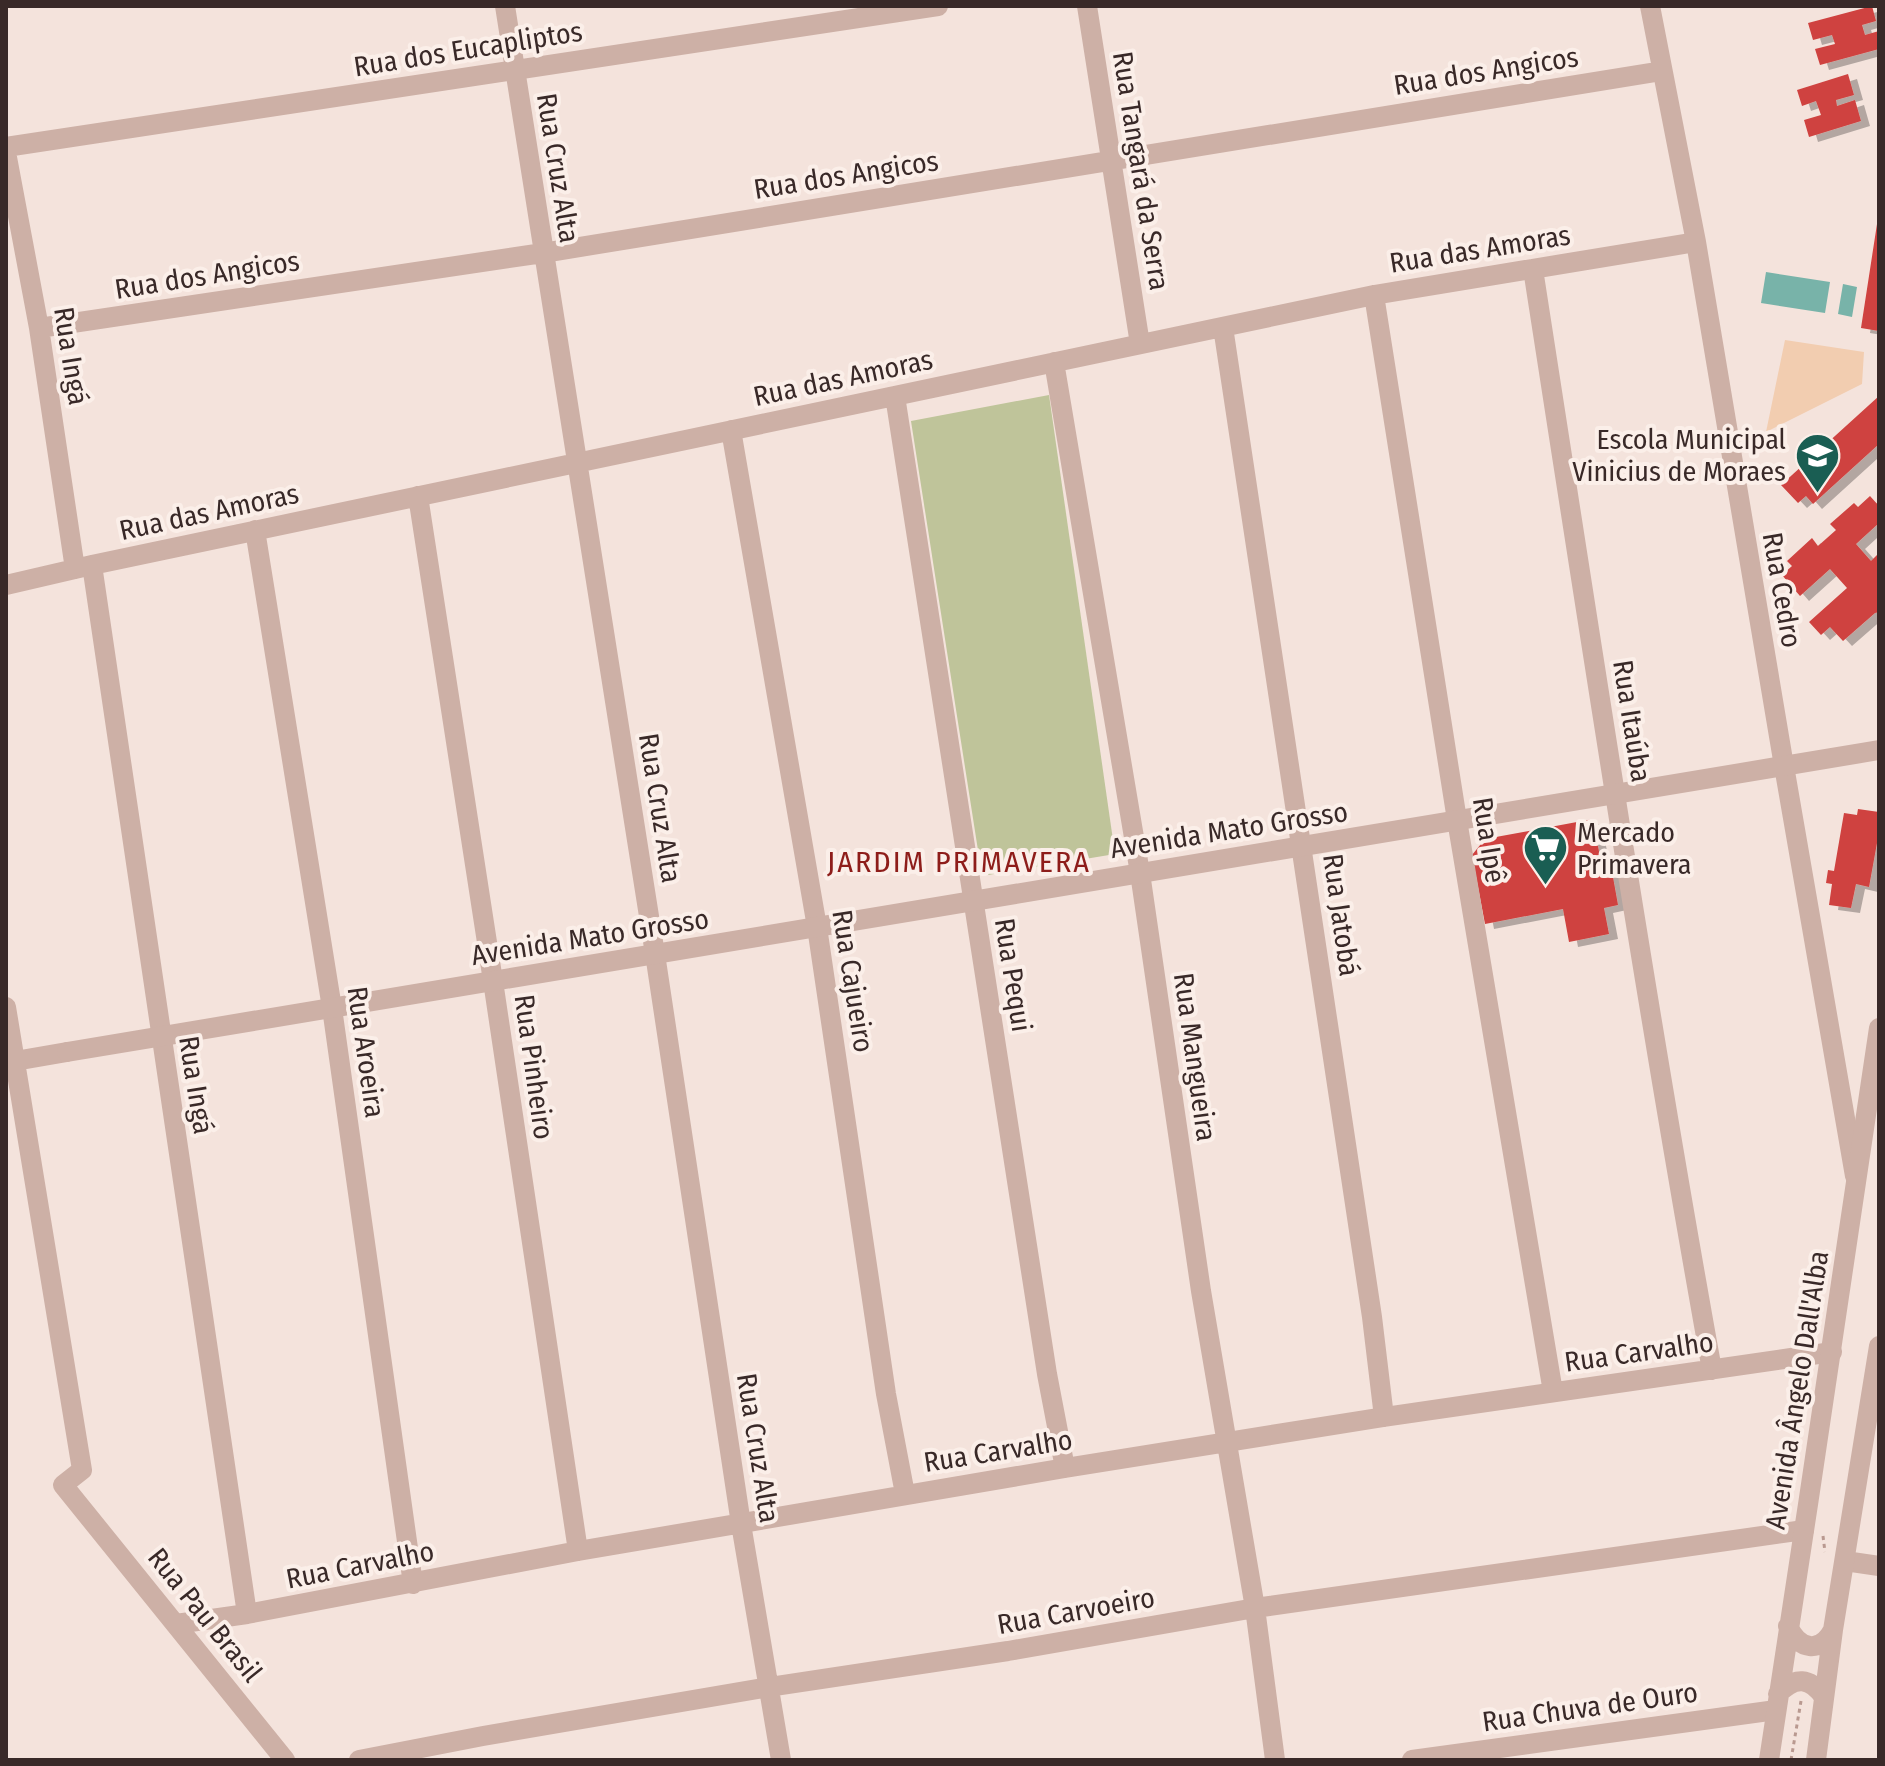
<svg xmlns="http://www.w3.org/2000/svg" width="1885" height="1766" viewBox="0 0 1885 1766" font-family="'Fira Sans Condensed',sans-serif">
<defs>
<filter id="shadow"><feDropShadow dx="9" dy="5" stdDeviation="0" flood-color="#0004"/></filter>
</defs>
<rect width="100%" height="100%" fill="#f4e3dc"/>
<path fill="#bfc49a" d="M1049,395L1115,854L982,876L911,421Z"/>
<path fill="#f2cdb0" d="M1785,340L1864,352L1862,384L1766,432Z"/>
<path fill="#78b3a9" d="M1766,272L1830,282L1825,313L1761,303Z
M1843,284L1857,287L1852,317L1838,314Z"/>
<path fill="#cf423f" filter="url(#shadow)" d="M1872,6L1876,21L1862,25L1865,35L1879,31V49L1820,65L1815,49L1835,44L1832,35L1813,40L1808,23Z
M1848,74L1854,95L1836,100L1837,106L1855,100L1861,121L1809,137L1804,120L1821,115L1816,101L1802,106L1797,90Z
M1877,224H1879V331L1861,328Z
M1879,396V444L1813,504L1806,496L1798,503L1781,485Z
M1870,496L1879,506V523L1856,544L1871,561L1879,553V612L1875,613L1843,641L1830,627L1821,635L1809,622L1847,588L1830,569L1800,596L1782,575L1792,566L1787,561L1812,538L1818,546L1836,530L1830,524L1854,503L1858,507Z
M1858,809L1879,812V832L1869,887L1856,884L1851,908L1829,905L1832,884L1826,883L1828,870L1834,871L1844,813L1857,815Z
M1593,819L1602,868L1611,866L1618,905L1604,908L1609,934L1569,942L1563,909L1485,924L1472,855L1485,839Z"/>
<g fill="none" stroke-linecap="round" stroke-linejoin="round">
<path stroke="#b99990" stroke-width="3" stroke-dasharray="4 4" stroke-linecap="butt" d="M1823,1536L1825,1552
M1791,1760L1801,1701"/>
<path stroke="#cdb0a6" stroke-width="20" d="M505,6L655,954L741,1524L781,1760
M1087,6L1140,344
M1650,6L1696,242L1784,766L1855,1176
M6,147L938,6
M6,152L39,328L75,569
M1533,269C1590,636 1646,1004 1712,1370
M1374,295L1457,820L1553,1392
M1223,327L1372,1317L1384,1417
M39,328L543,253L1662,71
M1054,362L1140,873L1201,1291L1255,1608L1275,1760
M895,396L1047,1374L1065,1468
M731,430L817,927L886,1394L905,1494
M418,496L493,981L578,1551
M255,530L332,1008L413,1584
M92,565L247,1614
M6,585L92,565L1374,295L1696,242
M6,1007L82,1470L63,1485L285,1760
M15,1061L67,1052
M1845,1561L1879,1566
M176,1624L247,1614L578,1551L1065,1468L1384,1417L1832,1352
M359,1760L483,1736L769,1687L1008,1651L1255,1608L1804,1530
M1412,1760L1776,1710"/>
<path stroke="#cdb0a6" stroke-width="20" d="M67,1052L1879,750
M1788,1626C1799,1650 1820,1654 1833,1630
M1778,1694C1795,1676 1810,1677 1824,1697
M1769,1760C1806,1516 1844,1273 1879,1028
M1816,1760L1833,1630L1879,1346"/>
</g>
<defs>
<symbol id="school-pin" viewBox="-11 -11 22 30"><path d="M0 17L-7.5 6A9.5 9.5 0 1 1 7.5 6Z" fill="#1a5e53" stroke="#fbefe9"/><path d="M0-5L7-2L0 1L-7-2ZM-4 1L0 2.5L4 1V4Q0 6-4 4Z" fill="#fff"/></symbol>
<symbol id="supermarket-pin" viewBox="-11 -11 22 30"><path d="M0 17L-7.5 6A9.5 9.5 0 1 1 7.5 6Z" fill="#1a5e53" stroke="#fbefe9"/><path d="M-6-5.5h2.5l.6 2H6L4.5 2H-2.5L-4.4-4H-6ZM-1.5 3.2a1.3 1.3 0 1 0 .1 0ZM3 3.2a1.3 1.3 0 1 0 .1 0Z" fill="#fff"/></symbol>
</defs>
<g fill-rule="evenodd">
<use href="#school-pin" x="1792" y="430" width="51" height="69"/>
<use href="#supermarket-pin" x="1520" y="822" width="51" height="69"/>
</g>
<g text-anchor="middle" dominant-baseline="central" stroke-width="8" stroke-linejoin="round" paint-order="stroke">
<g font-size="28" fill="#392928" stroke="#fbefe9">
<text transform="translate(468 49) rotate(-9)">Rua dos Eucapliptos</text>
<text transform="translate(1486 71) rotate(-9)">Rua dos Angicos</text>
<text transform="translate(558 168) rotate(81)">Rua Cruz Alta</text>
<text transform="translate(1141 171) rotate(81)">Rua Tangará da Serra</text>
<text transform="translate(846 175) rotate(-9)">Rua dos Angicos</text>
<text transform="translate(1480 249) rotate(-9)">Rua das Amoras</text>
<text transform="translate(207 275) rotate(-9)">Rua dos Angicos</text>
<text transform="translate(71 356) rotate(81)">Rua Ingá</text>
<text transform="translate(843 378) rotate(-12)">Rua das Amoras</text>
<text transform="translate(209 512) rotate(-12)">Rua das Amoras</text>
<text transform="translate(1782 590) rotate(80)">Rua Cedro</text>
<text transform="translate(1632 721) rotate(81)">Rua Itaúba</text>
<text transform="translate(660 808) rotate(81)">Rua Cruz Alta</text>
<text transform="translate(1229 830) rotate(-9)">Avenida Mato Grosso</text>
<text transform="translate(1489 840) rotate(81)">Rua Ipê</text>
<text transform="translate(1341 915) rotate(82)">Rua Jatobá</text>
<text transform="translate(590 937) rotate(-9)">Avenida Mato Grosso</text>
<text transform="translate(1013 975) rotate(81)">Rua Pequi</text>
<text transform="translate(853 981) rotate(81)">Rua Cajueiro</text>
<text transform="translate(366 1052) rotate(82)">Rua Aroeira</text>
<text transform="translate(1195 1057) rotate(82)">Rua Mangueira</text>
<text transform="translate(534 1067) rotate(82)">Rua Pinheiro</text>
<text transform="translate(196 1085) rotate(81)">Rua Ingá</text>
<text transform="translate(1639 1352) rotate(-8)">Rua Carvalho</text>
<text transform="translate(1797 1390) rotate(-81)">Avenida Ângelo Dall'Alba</text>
<text transform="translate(758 1448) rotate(81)">Rua Cruz Alta</text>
<text transform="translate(998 1451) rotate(-9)">Rua Carvalho</text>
<text transform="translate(360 1565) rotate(-11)">Rua Carvalho</text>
<text transform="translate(1076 1611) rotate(-10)">Rua Carvoeiro</text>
<text transform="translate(205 1615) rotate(51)">Rua Pau Brasil</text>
<text transform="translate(1590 1707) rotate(-8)">Rua Chuva de Ouro</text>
</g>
<g font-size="28" fill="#392928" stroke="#fbefe9" text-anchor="end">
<text x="1786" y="439">Escola Municipal<tspan x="1786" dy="32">Vinicius de Moraes</tspan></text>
<text x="1577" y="832" text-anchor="start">Mercado<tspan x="1577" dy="32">Primavera</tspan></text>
</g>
<g font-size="30" letter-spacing="2" fill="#8e1d1a" stroke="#fbefe9">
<text x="959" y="862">JARDIM PRIMAVERA</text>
</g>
</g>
<rect width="1885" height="1766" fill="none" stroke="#392928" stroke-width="16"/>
</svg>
